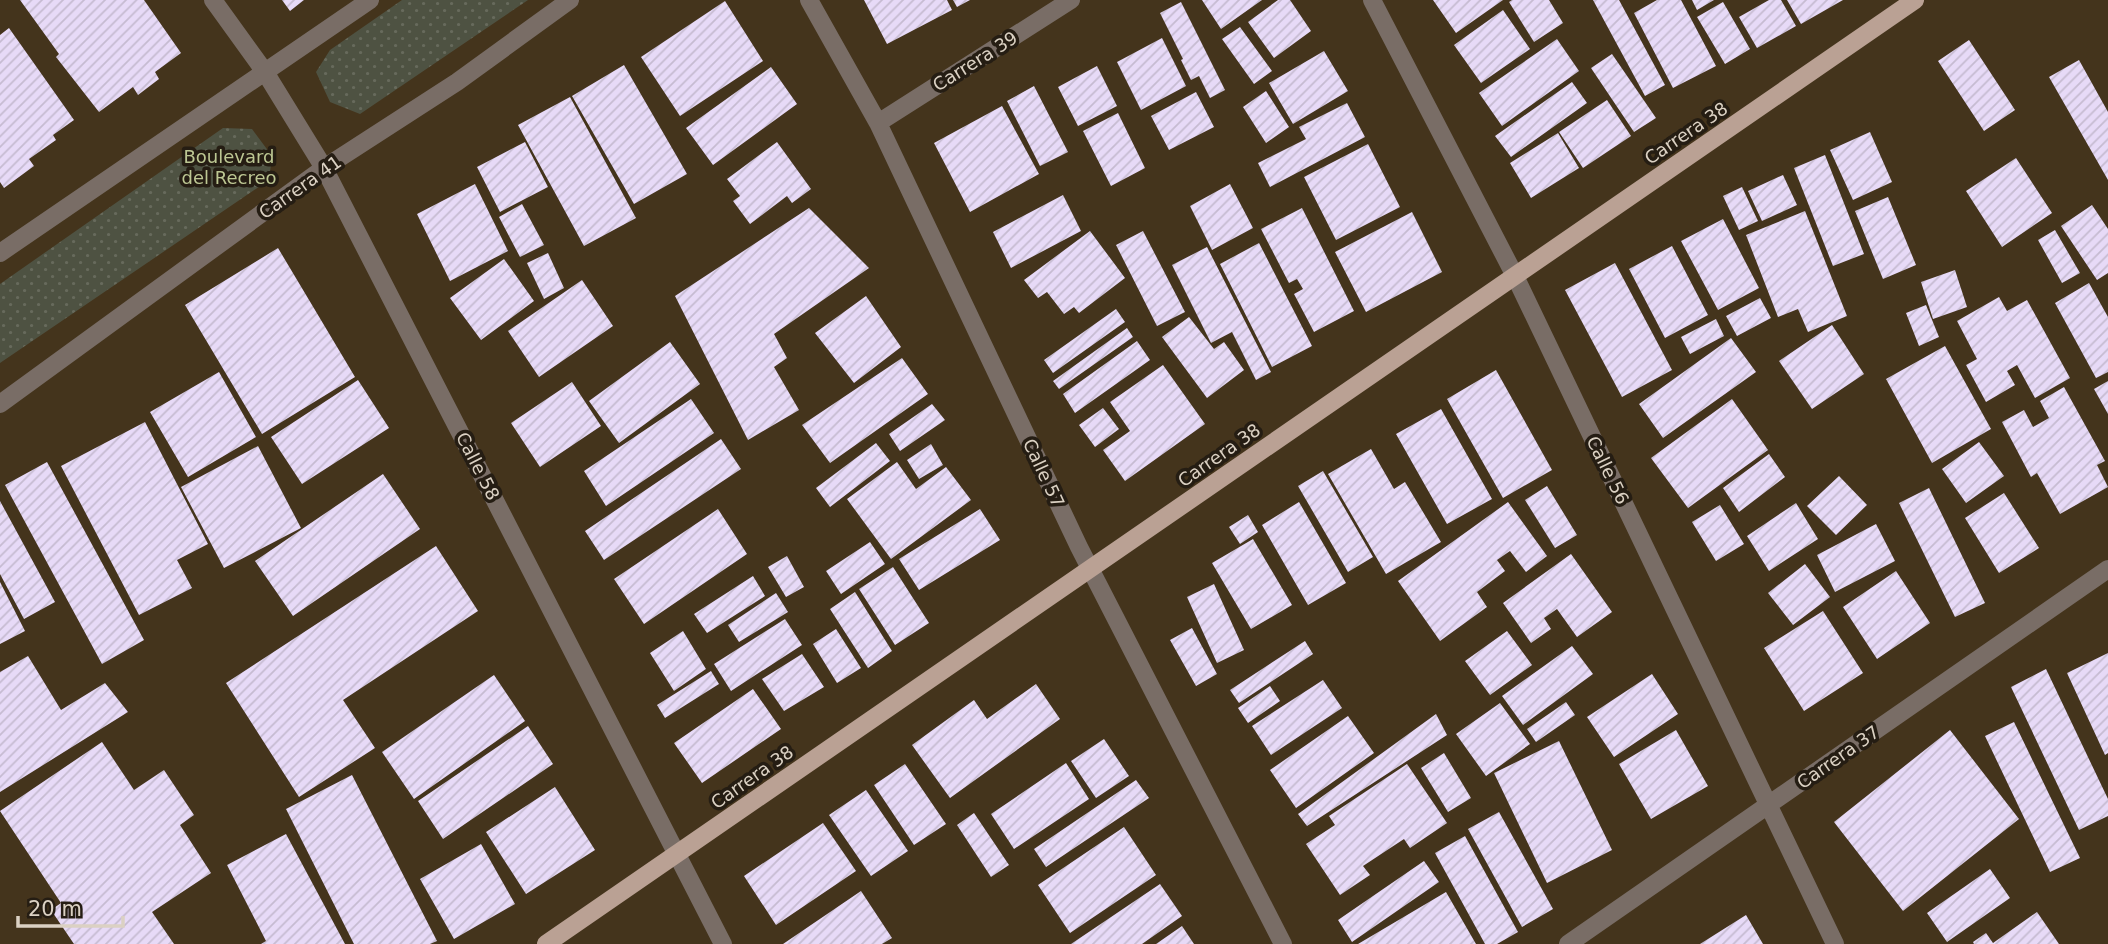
<svg xmlns="http://www.w3.org/2000/svg" width="2108" height="944" viewBox="0 0 2108 944" font-family="'DejaVu Sans',sans-serif">
<defs>
<pattern id="grass-dots" width="8" height="8" patternUnits="userSpaceOnUse" patternTransform="scale(1.75)"><rect width="8" height="8" fill="#4e5242"/><path d="M2 2h.1M6 6h.1" fill="none" stroke="#676a5c" stroke-width="1.8" stroke-linecap="round"/></pattern>
<pattern id="building-hatch" width="6" height="6" patternUnits="userSpaceOnUse" patternTransform="scale(1.75)"><rect width="6" height="6" fill="#e7daf7"/><path d="M-1 1l2-2M0 6l6-6M5 7l2-2" fill="none" stroke="#c6bbd1"/></pattern>
</defs>
<rect width="100%" height="100%" fill="#44341c"/>
<path fill="url(#grass-dots)" d="M402,0H528L360,114L330,102L316,72L330,50Z
M223,128L252,129L272,156L269,180L0,363V284Z"/>
<path fill="url(#building-hatch)" d="M20,0H144L181,53L155,72L159,79L138,95L133,87L99,112L56,57L59,54Z
M282,0H304L290,11Z
M864,0H947L952,10L887,44Z
M953,0H970L957,7Z
M1202,0H1262L1221,29Z
M1278,0H1290L1311,31L1274,58L1248,22Z
M1433,0H1503L1456,33Z
M1512,0H1549L1563,23L1534,42L1509,2Z
M1593,0H1619L1665,85L1645,96Z
M1657,0H1681L1716,66L1673,88L1634,13Z
M1692,0H1714L1697,10Z
M1769,0H1781L1796,26L1757,48L1739,17Z
M1787,0H1843L1801,24Z
M725,1L763,61L680,116L641,57Z
M1181,2L1225,90L1210,98L1199,76L1191,80L1181,60L1183,59L1160,13Z
M1723,2L1750,49L1725,64L1697,17Z
M1503,10L1530,49L1481,83L1454,45Z
M1240,27L1272,71L1254,84L1222,39Z
M9,28L74,120L53,135L56,140L29,159L34,166L4,188L0,182V35Z
M1162,38L1186,86L1141,110L1117,62Z
M1557,39L1579,71L1502,126L1479,93Z
M1969,40L2015,110L1984,131L1938,61Z
M1324,51L1348,91L1293,124L1269,83Z
M1612,54L1656,118L1634,132L1591,68Z
M2079,60L2108,112V180L2049,77Z
M624,65L687,174L634,204L572,96Z
M1097,66L1117,106L1078,126L1058,87Z
M771,67L797,104L713,165L686,128Z
M1572,82L1587,103L1511,157L1495,136Z
M1034,86L1068,152L1040,166L1007,101Z
M1266,91L1289,127L1266,143L1243,107Z
M1196,92L1214,127L1169,150L1151,116Z
M570,97L636,218L584,246L518,125Z
M1607,100L1631,136L1583,168L1559,132Z
M1347,103L1365,137L1270,187L1258,163L1306,139L1299,127Z
M1002,106L1039,174L970,212L934,143Z
M1118,113L1145,168L1111,186L1083,131Z
M1870,132L1892,182L1853,200L1830,150Z
M1558,133L1579,168L1531,198L1510,163Z
M525,142L548,187L500,212L477,167Z
M777,142L811,189L792,203L787,196L750,224L733,201L740,196L727,179Z
M1368,144L1400,207L1336,240L1304,177Z
M1825,155L1864,254L1833,266L1794,168Z
M2016,158L2052,213L2002,247L1966,191Z
M1783,175L1797,205L1762,221L1748,191Z
M475,184L508,251L450,281L417,214Z
M1230,184L1253,228L1212,250L1190,206Z
M1742,187L1758,221L1739,230L1723,196Z
M1063,195L1081,231L1011,268L993,232Z
M1888,197L1916,265L1883,279L1855,211Z
M522,204L544,245L520,257L499,217Z
M2092,205L2108,229V273L2097,280L2061,226Z
M809,208L869,268L774,334L787,358L774,367L799,410L748,440L675,296Z
M1302,208L1354,311L1314,332L1294,294L1303,289L1297,279L1289,283L1261,229Z
M1805,211L1847,316L1808,332L1798,309L1778,317L1746,235Z
M1412,212L1442,272L1366,312L1335,252Z
M1723,219L1759,288L1718,310L1681,241Z
M2055,230L2080,273L2062,283L2038,240Z
M1090,231L1125,278L1079,313L1074,307L1064,314L1047,292L1038,298L1024,280Z
M1143,231L1185,312L1157,326L1116,245Z
M1259,243L1312,346L1272,367L1220,264Z
M1672,246L1708,315L1665,338L1629,269Z
M1207,247L1271,372L1256,380L1232,332L1211,343L1172,265Z
M278,248L355,377L262,434L185,305Z
M548,253L564,288L544,299L527,263Z
M504,259L534,301L481,340L450,298Z
M1615,263L1672,370L1622,397L1565,290Z
M1955,270L1967,307L1933,319L1921,282Z
M582,280L613,326L539,377L508,331Z
M2089,283L2108,317V372L2096,378L2055,303Z
M866,296L901,347L854,383L815,333Z
M1999,297L2007,311L2027,300L2070,378L2035,398L2017,365L2007,371L2015,385L1986,402L1966,365L1977,359L1957,321Z
M1760,298L1771,318L1737,336L1726,316Z
M1926,305L1939,337L1919,346L1906,313Z
M1116,309L1125,322L1053,373L1044,360Z
M1189,317L1214,349L1224,342L1244,370L1207,398L1162,337Z
M1716,319L1724,336L1690,354L1681,337Z
M1832,325L1864,374L1812,409L1779,361Z
M1127,328L1133,337L1059,389L1053,381Z
M1731,338L1756,372L1663,438L1639,404Z
M1137,341L1150,360L1075,413L1063,394Z
M670,342L700,384L619,443L589,401Z
M1945,346L1991,429L1932,463L1886,379Z
M902,358L928,394L830,463L802,425Z
M1163,365L1205,424L1125,481L1103,450L1130,431L1110,402Z
M1496,370L1552,470L1503,498L1447,399Z
M219,372L256,437L188,477L150,412Z
M358,380L389,428L302,484L271,437Z
M2108,381V414L2094,389Z
M572,382L601,426L540,467L511,423Z
M2064,387L2105,461L2097,465L2108,487L2060,514L2037,473L2031,477L2002,422L2024,410L2033,427L2049,418L2040,401Z
M691,399L714,433L606,506L584,471Z
M1732,399L1768,450L1688,508L1651,458Z
M932,404L945,420L900,451L889,434Z
M1103,408L1119,429L1095,447L1079,425Z
M1441,409L1492,499L1447,524L1396,434Z
M145,422L208,544L177,560L192,588L139,615L61,466Z
M721,439L741,469L604,560L585,531Z
M1979,442L2004,476L1966,503L1942,469Z
M876,443L890,461L830,507L816,488Z
M931,444L943,465L919,479L907,460Z
M258,446L301,528L224,568L181,487Z
M1371,449L1394,489L1405,482L1441,542L1386,574L1328,474Z
M1769,454L1785,477L1739,512L1723,488Z
M47,462L144,640L102,664L5,485Z
M897,462L916,489L946,467L971,500L891,559L847,499Z
M1323,471L1373,557L1348,572L1298,486Z
M383,474L420,529L293,616L255,561Z
M1839,476L1867,505L1836,535L1807,506Z
M1547,486L1577,535L1555,548L1525,500Z
M1929,488L1985,603L1955,617L1899,503Z
M2004,493L2039,548L1999,573L1965,518Z
M0,501L55,602L24,619L0,574Z
M1299,502L1346,583L1308,605L1262,525Z
M1508,502L1547,556L1526,572L1510,551L1497,560L1505,571L1477,592L1487,607L1440,641L1398,581Z
M1796,503L1818,539L1769,571L1747,536Z
M1720,505L1744,544L1716,561L1692,522Z
M718,509L747,554L644,624L614,579Z
M980,509L1000,540L919,590L899,559Z
M1248,515L1258,532L1240,544L1229,527Z
M1876,524L1895,561L1835,592L1817,555Z
M1253,539L1292,605L1251,629L1212,563Z
M870,542L885,564L841,594L826,571Z
M436,546L478,611L343,700L375,748L299,797L226,683Z
M1571,554L1612,612L1577,637L1557,609L1544,618L1551,629L1531,643L1503,603Z
M787,556L804,587L786,597L768,567Z
M1805,564L1830,597L1793,625L1768,593Z
M893,567L929,623L895,645L859,589Z
M1896,571L1930,623L1877,659L1843,607Z
M753,576L765,596L707,633L694,614Z
M0,582L25,631L0,644Z
M1214,584L1244,650L1217,663L1187,597Z
M855,592L892,651L868,668L830,609Z
M776,593L788,612L739,642L728,625Z
M1823,611L1863,673L1804,711L1764,648Z
M785,619L802,645L731,691L714,664Z
M1192,628L1217,674L1196,686L1170,640Z
M836,629L861,668L837,683L813,644Z
M683,631L706,669L674,691L650,653Z
M1507,631L1532,665L1490,695L1465,661Z
M1305,641L1313,654L1239,703L1230,690Z
M1572,646L1593,674L1523,725L1502,696Z
M2108,653V753L2105,755L2067,673Z
M802,654L824,687L784,711L762,679Z
M28,656L61,710L105,683L128,712L0,792V672Z
M2046,669L2108,799V816L2079,830L2011,687Z
M711,671L719,684L665,718L657,705Z
M1652,674L1678,714L1614,757L1587,717Z
M494,675L525,721L414,799L382,752Z
M1323,680L1342,708L1271,755L1252,726Z
M1036,684L1060,719L950,798L912,745L974,700L987,719Z
M1270,686L1280,701L1248,723L1238,708Z
M753,689L781,729L702,783L674,743Z
M1566,702L1575,715L1536,742L1527,729Z
M1500,703L1530,744L1486,776L1456,734Z
M1436,714L1447,735L1307,826L1298,814Z
M1348,716L1374,753L1296,808L1270,770Z
M2014,722L2080,858L2050,872L1985,736Z
M528,726L553,764L443,839L418,801Z
M1676,730L1708,786L1651,819L1619,764Z
M1950,730L2019,819L1903,911L1834,822Z
M1104,739L1129,776L1096,798L1071,761Z
M1559,741L1612,850L1547,883L1494,773Z
M102,742L134,790L164,770L194,815L180,825L211,873L152,912L174,944H74L51,910L61,903L0,811Z
M1444,753L1471,798L1448,812L1421,768Z
M1066,763L1089,799L1014,849L991,814Z
M905,764L946,824L914,845L874,785Z
M1407,764L1447,823L1410,848L1404,839L1363,866L1370,875L1340,895L1306,844L1335,825L1329,816Z
M352,775L437,941L430,944H354L286,809Z
M1136,780L1149,798L1046,867L1034,849Z
M555,787L595,850L526,894L486,832Z
M866,790L908,851L871,876L829,815Z
M1499,812L1553,909L1522,927L1468,829Z
M974,813L1009,865L991,877L957,825Z
M823,823L856,871L776,925L744,876Z
M1124,827L1156,875L1070,933L1038,885Z
M286,834L345,944H261L266,941L227,865Z
M1465,836L1518,932L1497,944H1485L1435,853Z
M481,844L515,904L454,939L420,879Z
M1424,861L1439,882L1352,942L1338,920Z
M1990,869L2010,898L1947,942L1927,913Z
M1160,884L1182,916L1142,944H1071Z
M861,891L892,938L882,944H783Z
M1446,892L1476,944H1358Z
M2037,912L2059,944H1974L1973,942L1986,933L1993,943Z
M1746,915L1763,944H1700Z
M1182,926L1194,944H1156Z"/>
<g fill="none" stroke-linecap="round" stroke-linejoin="round">
<path stroke="#796d66" stroke-width="18" d="M213,0L265,72L324,168L723,944
M809,0L878,123L1079,547L1283,944
M1372,0L1515,276L1835,944
M878,123L1071,0
M0,253L370,0
M0,404L324,168L457,82L570,0
M1568,944L2108,569"/>
<path stroke="#baa194" stroke-width="18" d="M546,944L1915,0"/>
</g>
<g text-anchor="middle" dominant-baseline="central" stroke-width="7" stroke-linejoin="round" paint-order="stroke">
<g font-size="18" fill="#dbd1c3" stroke="#251d13">
<text transform="translate(975 61) rotate(-32)">Carrera 39</text>
<text transform="translate(1686 133) rotate(-34)">Carrera 38</text>
<text transform="translate(300 187) rotate(-35)">Carrera 41</text>
<text transform="translate(1219 455) rotate(-35)">Carrera 38</text>
<text transform="translate(478 466) rotate(63)">Calle 58</text>
<text transform="translate(1608 470) rotate(64)">Calle 56</text>
<text transform="translate(1044 473) rotate(65)">Calle 57</text>
<text transform="translate(1838 757) rotate(-35)">Carrera 37</text>
<text transform="translate(752 777) rotate(-35)">Carrera 38</text>
</g>
<g font-size="18" fill="#bdc793" stroke="#251d13">
<text x="229" y="156">Boulevard<tspan x="229" dy="21">del Recreo</tspan></text>
</g>
</g>
<path d="M18 916v10h105v-10" fill="none" stroke="#dbd1c3" stroke-width="3.5"/>
<text x="28" y="916" font-size="21" fill="#dbd1c3" stroke="#251d13" stroke-width="5" paint-order="stroke">20 m</text>
</svg>
